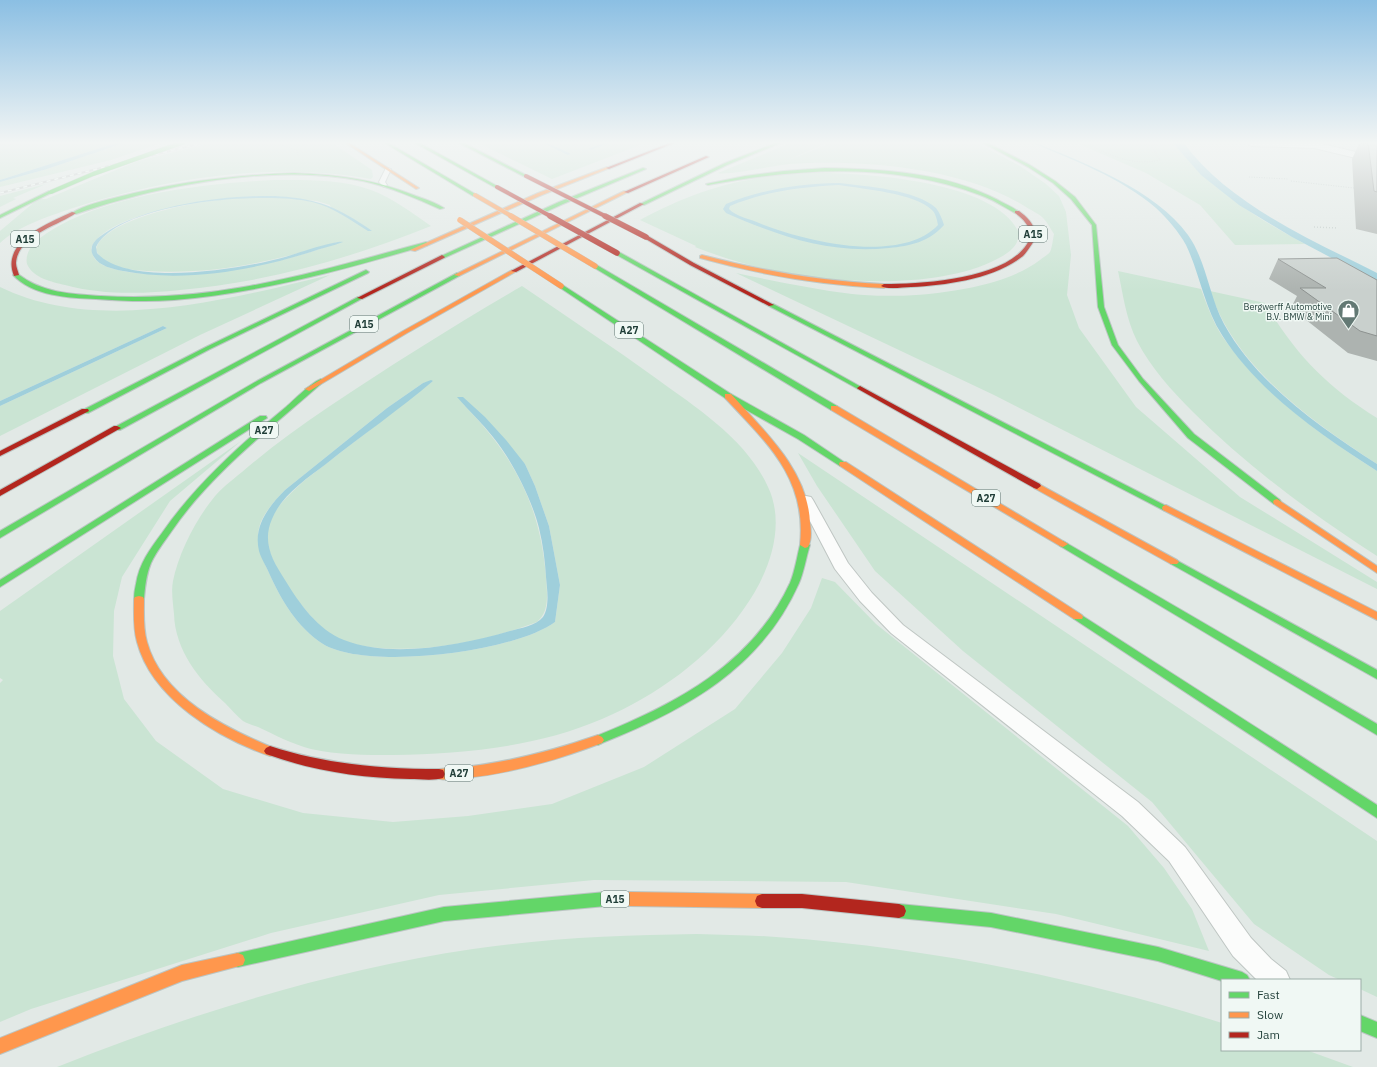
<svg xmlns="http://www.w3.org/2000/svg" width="1377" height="1067" viewBox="0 0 1377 1067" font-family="'IBM Plex Sans',sans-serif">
<rect width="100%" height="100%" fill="#e2e9e6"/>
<path fill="#cae4d3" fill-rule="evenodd" d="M0,142H119L0,180Z
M127,142H164L111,160L0,187V182L47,169Z
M215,142H331L372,170L373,177L371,179C272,161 165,178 70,209C47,217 18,226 0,243V231L38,199H46L138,161Z
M476,142H648L552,179Z
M793,142H829L786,161L834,142H975L1020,166L1046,184L1059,196L1066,212L1071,255L1067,295L1079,328L1136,407L1240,497L1377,582V589L994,395L736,273C774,281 813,289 852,294C903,300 999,292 1040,260C1043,257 1048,255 1050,252C1052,248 1053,239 1054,234C1051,230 1048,223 1044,219C1040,214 1032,211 1026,207C965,168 862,159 790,164C777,165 726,176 718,173Z
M1074,142H1172C1211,188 1252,216 1305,244L1235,245L1200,205L1146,173Z
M809,173C859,172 997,180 1019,233C1018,236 1018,241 1016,244C1012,251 1003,256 997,259C942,288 848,284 788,273C756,268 726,259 695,247L696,246L640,220C697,189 744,176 809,173Z
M274,180C305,180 342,179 371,190C393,198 412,213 431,226C348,259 269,282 180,290C142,294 102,295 65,285C52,282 33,278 27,264C24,250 37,240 47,233C108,194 203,184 274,180ZM265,196L317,201L330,205L331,208C282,184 159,202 113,230C106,235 97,241 96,250C103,268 131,270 147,271C216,275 275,261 341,241C323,249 304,254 286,259C236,271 186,278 135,273C123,271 104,269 95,259C93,256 92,251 91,248C110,209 225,197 265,196Z
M46,184L13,198L16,199L0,207V196Z
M1118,271L1201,289C1207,305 1213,322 1222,336C1262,393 1319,434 1377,471V556C1312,514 1248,467 1193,412C1172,391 1151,368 1137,341C1126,319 1123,294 1118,271Z
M330,275L200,335L0,436V406L167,328L163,326L0,401V287C98,335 229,299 330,275Z
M522,286C567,317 613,347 657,379C697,408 747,440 768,487C787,527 768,576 743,610C709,658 656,696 602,719C537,747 463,754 393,755C365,755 338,755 311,749C292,744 275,735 258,727C253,725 248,724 243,721C237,716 231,709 225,703C199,680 175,650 174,614C173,603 171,591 173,581C178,555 195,521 212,500C220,489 231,481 242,472C269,449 297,428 327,408C391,365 455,325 522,286ZM433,381L305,480C290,494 269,511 267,533C265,564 305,613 327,632C335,638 348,643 358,645C414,656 484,642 537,622C550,611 547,593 546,577C540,503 513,455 462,403L525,464L535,486L549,526L560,585L555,622C515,652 367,671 323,644C297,627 281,600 269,573C251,534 255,521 285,490L387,408L423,383Z
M1210,291L1265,303C1295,354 1327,387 1377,418V464C1311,420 1237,370 1210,291Z
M241,441L170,501L122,577L114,611L113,656L124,699L156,741L223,789L303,813L393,822L468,816L552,804L644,767L735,709L782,653L811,608L822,578L835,582L876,624L1128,826L1164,868L1192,909L1209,951L1056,914L846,882L594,880L439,895L271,933L31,1009L0,1022V683L3,680L0,678V611Z
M798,453L1377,841V997L1360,989V980H1340L1329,975L1254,924L1152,802L963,651L875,571L817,486Z
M697,934C723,935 750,935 776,937C924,947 1080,978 1222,1023V1050H1306L1353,1067H57C190,1014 331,970 473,949C547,938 623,935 697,934Z"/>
<path fill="#9fcfdb" d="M119,142H127L47,169L0,182V180Z
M1030,142H1034C1084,163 1156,190 1188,235C1206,260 1209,296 1224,324C1257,384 1321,428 1377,464V471C1321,435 1258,392 1222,335C1204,307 1200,274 1186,245C1179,232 1167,218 1156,208C1120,177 1073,160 1030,142Z
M1172,142H1183C1228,204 1310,239 1377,273V282L1292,237L1239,205L1201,175Z
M275,196C307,198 326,202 354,219C360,223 367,227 372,231H368C350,220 333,207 312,202C267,191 120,201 96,247L97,253C129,288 243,269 285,257C295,254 336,240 343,242C333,246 322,248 311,252C253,270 184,283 123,271C113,269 99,266 94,257C87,246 96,239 105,233C147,205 225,195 275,196Z
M163,326L167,328L0,406V401Z
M431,380L433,381C399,410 361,436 326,464C306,479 281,496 272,519C262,542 272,560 285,580C299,603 318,630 344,640C392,659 461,645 510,631C520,628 536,626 543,617C550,606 547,589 546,577C545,561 543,544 539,528C532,500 512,460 493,437C482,423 469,411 457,397H463L485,417L506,440L525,464L535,486L549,526L560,585L555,622C515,652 367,671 323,644C297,627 281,600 269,573C266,566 261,558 259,551C253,526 269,506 285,490L387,408L423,383Z"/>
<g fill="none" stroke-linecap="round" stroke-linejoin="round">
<path fill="#9fcfdb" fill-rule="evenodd" d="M541,142H546L571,154L568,155Z
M606,142H611L591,150L588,149Z
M839,183C865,186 917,190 936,208C940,213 942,219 944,225C929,242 910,246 889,248C829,254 781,237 726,213L723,209L726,204C763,189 799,184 839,183ZM839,185C863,189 915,193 932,210C936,214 937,220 938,225C900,265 804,241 759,223C750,219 735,216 729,209L730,206C766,191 801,187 839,185Z"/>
<defs>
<path id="lane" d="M386,168L391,169L385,182L387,185L384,187L379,182Z
M806,496L811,497L813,500L848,563L872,593L903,625L1138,802L1185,847L1251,938L1271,959L1286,971L1290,980H1257L1233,956L1169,861L1122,816L891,633L860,601L835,569L799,500L801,497Z"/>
<path id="street" d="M1248,142H1314L1377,157V163L1314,148L1252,146L1249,145Z"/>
<path id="fast" d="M383,142H387L477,195L473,196Z
M413,142H418L499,187L496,188Z
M457,142H462L528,176L525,177Z
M778,142H783L727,165L644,205L640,204L725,163Z
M981,142H986L1030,165L1055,181L1075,197L1096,225L1104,307L1118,345L1143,379L1194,434L1280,500L1281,502L1280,504H1274L1188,438L1139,381L1112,345L1098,307L1092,225L1071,199L1053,183L1028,167Z
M643,168L646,169L563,204L444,258L439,257L559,202Z
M825,168C883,169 945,172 998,200C1005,204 1013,207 1019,212L1015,213C1004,207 992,199 980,195C892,162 799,168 708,185L706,184L745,176L784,171Z
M294,173C339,175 374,179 416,196C425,199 436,203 444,208L440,209C415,198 390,187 363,181C274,163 160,185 76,214L72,213C84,205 103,201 118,197C176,182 234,175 294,173Z
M49,191L53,192L0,218V215Z
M426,242L428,243V245C345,269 261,293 174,300C148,302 122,301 96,299C68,298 33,296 13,275L18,274C42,293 72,294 101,296C218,303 315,272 426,242Z
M615,252H619L863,388L862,389H858L615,254Z
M595,264L837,406L838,408L834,410H831L593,267V265Z
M366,270L369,272L368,273L210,349L88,413H82L81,411L206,347Z
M457,273L460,275L459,276L261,383L0,538V531L257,381Z
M561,284L731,394L804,435L847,464L846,466H840L798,439L725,398L559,287L558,286Z
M358,297L363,298L120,430H117L113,428Z
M769,304H773L1170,508L1166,511L1163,510L769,306Z
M321,379L324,381L323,382C270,429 211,473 171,532C164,542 156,552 151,563C146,575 145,587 144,599L143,601H135C133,597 135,589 136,584C139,564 150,549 162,533C196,484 240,445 286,407C294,400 312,382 321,379Z
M260,416H266L267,418L0,587V580Z
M1063,541L1377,724V735L1060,546L1058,544Z
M805,542L810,545C806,557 804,572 799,583C761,669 685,710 602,743L598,745L594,743L592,740L594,737C674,705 752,665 790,583C795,571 797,557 800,545Z
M1174,559L1377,670V679L1171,564L1169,562L1171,560Z
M1078,613L1377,805V818L1074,619L1073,617L1074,615Z
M606,892H629L634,894L636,899L634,904L629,906H606L444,921L238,967L233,965L231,960L233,955L238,953L444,907Z
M899,904L991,913L1158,947L1242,972L1247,975L1250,980H1222V981L1158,961L991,927L899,918L894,916L892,911L894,906Z
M1360,1015L1377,1022V1038L1360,1031Z"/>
<path id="slow" d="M344,142H348L419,188L416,189Z
M607,167L610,168L542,195L415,251L410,250L538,193Z
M624,191L628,192L459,276L454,275Z
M702,255C763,271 821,281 884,284L887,286L884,288C821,285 761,275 700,258V256Z
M512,270L517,271L407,333L311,390L309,391L305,389L403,331Z
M725,394H731C764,431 808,470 810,523C811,530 812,540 808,547L805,548L800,545C807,478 767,443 725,398Z
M831,406H837L1068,544L1063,547L1060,546L831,410Z
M840,462H846L1082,615L1083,617L1082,619H1074L840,466L839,464Z
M1037,483L1177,560L1179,562L1177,564H1171L1034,488L1033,486L1034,484Z
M1277,499L1377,566V573L1274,504L1273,502L1274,500Z
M1166,505L1377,612V620L1163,510L1162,508L1163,506Z
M139,596L143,597L144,599C144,613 143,628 147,642C162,697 225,728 274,748L276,751L274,754L270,756C218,738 152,699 137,642C133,628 134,613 134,599L135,597Z
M598,735L602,737L604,740L602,743C557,760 513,773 465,778C456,779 444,781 435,778L433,774L435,770L439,769C495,766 546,753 598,735Z
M629,892L762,894L767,896L769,901L767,906L762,908L629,906L624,904L622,899L624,894Z
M238,953L243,955L245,960L243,965L182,981L0,1054V1038L182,965Z"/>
<path id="jam" d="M672,142H677L609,169L606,168Z
M706,156L709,157L628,193L624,192Z
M640,203L644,204L516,272L511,271Z
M1015,211H1019C1029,218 1041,231 1032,244C1029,248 1026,253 1023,256C994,279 947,285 911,287C903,287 888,290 881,286L884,284C923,284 1005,279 1027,244C1035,231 1025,220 1015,213Z
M72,212L76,213C58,226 18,235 16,263C16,267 18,271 19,275L14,276C0,242 48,223 72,212Z
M644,236H648L694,263L774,305L769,306L690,265L644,238Z
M442,255L445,257L444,258L362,299L357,298Z
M860,386L1040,484L1041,486L1037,489L1034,488L858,389L857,388Z
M82,409H88L89,411L0,456V451Z
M114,426H117L121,428L0,496V490Z
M270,746C325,764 381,769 439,769L443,770L445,774L443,778C433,781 420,779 410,779C360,778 313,771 266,754L264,751L266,748Z
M762,894H802L899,904L904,906L906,911L904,916L899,918L802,908H762L757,906L755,901L757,896Z"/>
</defs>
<use href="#lane" stroke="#bfc6c3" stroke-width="2"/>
<use href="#street" stroke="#bfc6c3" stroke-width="2"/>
<use href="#fast" stroke="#bbc5c3" stroke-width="2"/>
<use href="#slow" stroke="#bbc5c3" stroke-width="2"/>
<use href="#jam" stroke="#bbc5c3" stroke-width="2"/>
<path stroke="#bfc9c7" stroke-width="1" stroke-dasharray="1 1.5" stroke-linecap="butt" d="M270,142L297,150L298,156
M1083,142C1108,154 1132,167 1160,160L1149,142
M1249,177L1288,179
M1291,181L1354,188"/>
<path stroke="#bfc9c7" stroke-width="1.5" stroke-dasharray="1 2" stroke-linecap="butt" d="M1314,227L1338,228"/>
<use href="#lane" fill="#fbfcfb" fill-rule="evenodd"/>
<use href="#street" fill="#fbfcfb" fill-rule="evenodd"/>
<use href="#fast" fill="#63d668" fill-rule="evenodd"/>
<use href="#slow" fill="#ff974d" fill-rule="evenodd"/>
<use href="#jam" fill="#b3261e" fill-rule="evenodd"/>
<defs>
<path id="rail" d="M0,193L206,142"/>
</defs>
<use href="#rail" stroke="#c6cac9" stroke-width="2"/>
<use href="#rail" stroke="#f0f8f4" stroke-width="1.5" stroke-dasharray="4" stroke-linecap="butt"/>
<defs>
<path id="fast-bridge" d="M51,192L93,174L184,142"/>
<path id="slow-bridge-far1" d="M475,195L513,217"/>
<path id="slow-bridge" d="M511,216L595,266
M460,220L561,286"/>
<path id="jam-bridge-far1" d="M526,176L607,217
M497,187L552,217"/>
<path id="jam-bridge" d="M550,216L617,253
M605,216L646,237"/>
</defs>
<use href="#fast-bridge" stroke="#bbc5c3" stroke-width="5" stroke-linecap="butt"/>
<use href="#slow-bridge-far1" stroke="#bbc5c3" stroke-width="5" stroke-linecap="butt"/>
<use href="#slow-bridge" stroke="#bbc5c3" stroke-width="6" stroke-linecap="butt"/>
<use href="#jam-bridge-far1" stroke="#bbc5c3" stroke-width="5" stroke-linecap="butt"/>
<use href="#jam-bridge" stroke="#bbc5c3" stroke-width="6" stroke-linecap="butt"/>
<use href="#fast-bridge" stroke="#63d668" stroke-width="4"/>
<use href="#slow-bridge-far1" stroke="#ff974d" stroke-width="4"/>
<use href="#slow-bridge" stroke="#ff974d" stroke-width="5.5"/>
<use href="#jam-bridge-far1" stroke="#b3261e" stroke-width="4"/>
<use href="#jam-bridge" stroke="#b3261e" stroke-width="5.5"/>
</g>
<path fill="#adb3b0" d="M1360,142H1377V234L1356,229L1352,159Z
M1278,259L1377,280V361L1348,353L1291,308L1297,296L1269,279Z"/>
<path fill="#c9d0cd" stroke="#8d9290" d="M1368,142H1377V192L1374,191Z
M1337,258L1377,280V336L1360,331L1300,288H1326L1278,259Z"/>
<linearGradient id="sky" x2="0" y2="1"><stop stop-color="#8bbfe3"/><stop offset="0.49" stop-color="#f2f5f4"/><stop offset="1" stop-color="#f2f5f4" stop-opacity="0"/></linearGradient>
<rect width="1377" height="291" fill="url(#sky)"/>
<defs>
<symbol id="shop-pin" viewBox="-11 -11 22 30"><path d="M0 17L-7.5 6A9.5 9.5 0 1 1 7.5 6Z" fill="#637974" stroke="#f0f8f4"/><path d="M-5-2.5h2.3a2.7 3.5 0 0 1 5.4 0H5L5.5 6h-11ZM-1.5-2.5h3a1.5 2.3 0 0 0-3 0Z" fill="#fff"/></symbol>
</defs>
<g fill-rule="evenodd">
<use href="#shop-pin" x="1336" y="298" width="25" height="34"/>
</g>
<g text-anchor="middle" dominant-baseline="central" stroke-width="3" stroke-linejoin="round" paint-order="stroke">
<g font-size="9" fill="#1f3d37" stroke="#f0f8f4" text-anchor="end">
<text x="1332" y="306">Bergwerff Automotive<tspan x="1332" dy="10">B.V. BMW &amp; Mini</tspan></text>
</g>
<g fill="#f0f8f4" stroke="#5e7570" stroke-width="1">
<rect x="1019" y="226" width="28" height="16" rx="3"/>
<rect x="11" y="231" width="28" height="16" rx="3"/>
<rect x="350" y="316" width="28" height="16" rx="3"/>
<rect x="615" y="322" width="28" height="16" rx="3"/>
<rect x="250" y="422" width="28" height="16" rx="3"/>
<rect x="972" y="490" width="28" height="16" rx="3"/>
<rect x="445" y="765" width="28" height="16" rx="3"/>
<rect x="601" y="891" width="28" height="16" rx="3"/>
</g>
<g font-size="10" font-weight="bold" fill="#1f3d37">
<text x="1033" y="234">A15</text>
<text x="25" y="239">A15</text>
<text x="364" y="324">A15</text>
<text x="629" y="330">A27</text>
<text x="264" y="430">A27</text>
<text x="986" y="498">A27</text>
<text x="459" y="773">A27</text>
<text x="615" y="899">A15</text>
</g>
</g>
<rect x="1221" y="979" width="140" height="72" fill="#f0f8f4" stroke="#9cada8"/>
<rect x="1229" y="992" width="20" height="6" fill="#63d668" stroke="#9cada8"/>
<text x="1257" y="999" font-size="12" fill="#1f3d37">Fast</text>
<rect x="1229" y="1012" width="20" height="6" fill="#ff974d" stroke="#9cada8"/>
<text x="1257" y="1019" font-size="12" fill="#1f3d37">Slow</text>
<rect x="1229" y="1032" width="20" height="6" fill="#b3261e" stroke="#9cada8"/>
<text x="1257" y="1039" font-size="12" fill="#1f3d37">Jam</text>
</svg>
